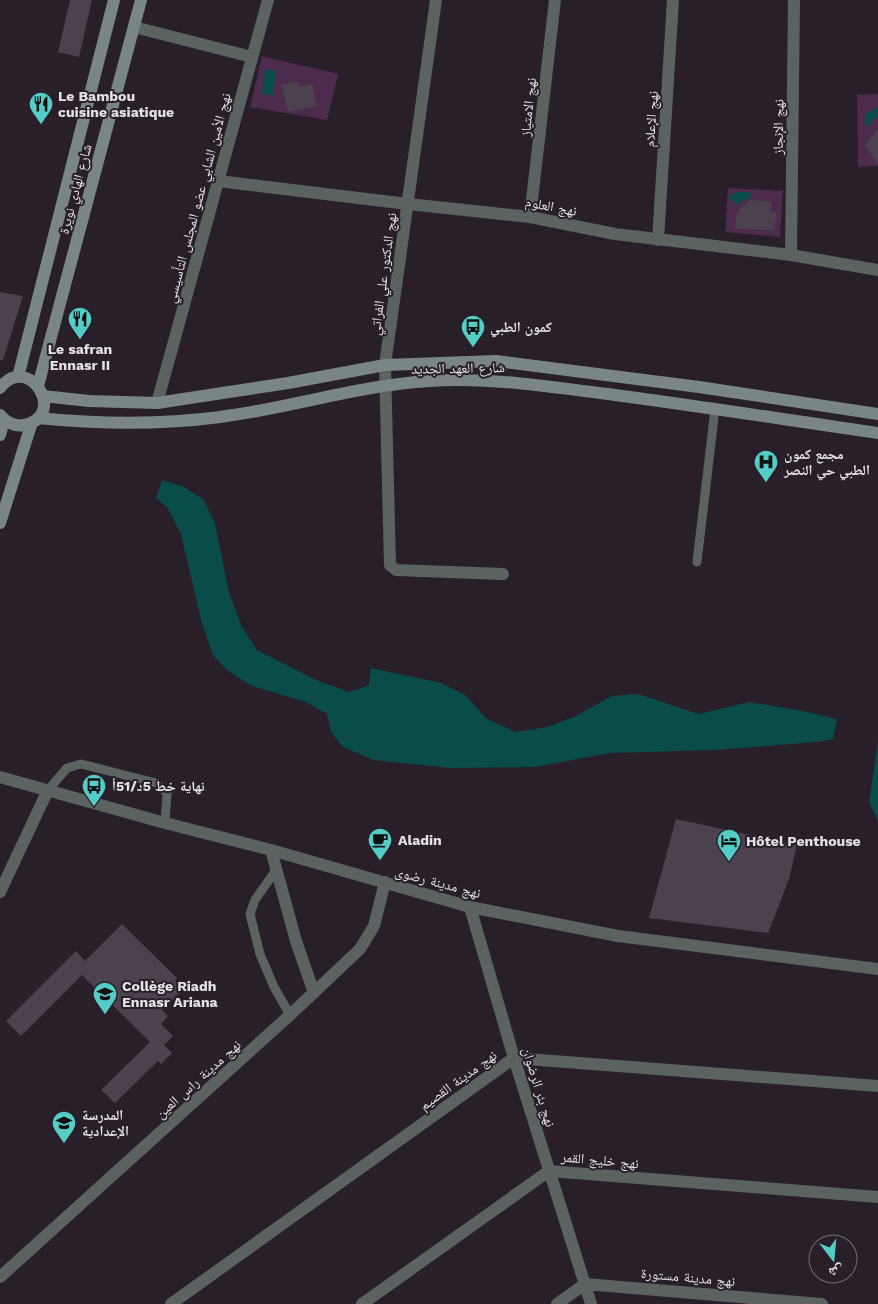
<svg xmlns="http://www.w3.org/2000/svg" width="878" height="1304" viewBox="0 0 878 1304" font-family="'Work Sans','Noto Naskh Arabic',sans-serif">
<rect width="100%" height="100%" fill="#281f29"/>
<path fill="#4c2b4f" d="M262,56L338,74L327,120L250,107Z
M878,94V166L858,167L857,95Z
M728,188L783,191L780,237L725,232Z"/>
<path fill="#0a4c4a" d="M265,69L276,71L273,95L262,94Z
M878,107V118L873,119L869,126L865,125L866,114Z
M737,192H751L750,199L743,200L738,205L730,199L731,195Z
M162,480L182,486L203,499L215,523L229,593L242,627L257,650L316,680L349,692L369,685L371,668L441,683L465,695L487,719L516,732L548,727L576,716L612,696L638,694L698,714L750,702L803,711L837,719L833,739L817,742L715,750L610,753L535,767L449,768L374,760L343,747L331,732L327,714L306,702L252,686L227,670L213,655L201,620L181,534L167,507L156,498Z
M878,741V821L869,802Z"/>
<path fill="#4c424d" d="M70,0H92L79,57L58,52Z
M298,81L300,87L312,84L317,106L288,112L281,85Z
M878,129V165L865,145Z
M750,200L771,202V212L777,213L774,230L735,229L736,215L742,206Z
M0,292L23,296L3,360H0Z
M676,819L797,845L789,879L768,933L649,918Z
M122,924L177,978L175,980L183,989L162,1010L168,1016L161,1024L173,1036L164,1045L172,1053L161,1064L158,1061L115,1103L101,1090L150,1042L82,975L21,1036L6,1021L76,951L85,961Z"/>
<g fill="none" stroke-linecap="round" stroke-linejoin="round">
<path stroke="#5a6262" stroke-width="9" d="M697,562L715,409
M48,790L67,768L81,764L156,783L167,793L165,823
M276,870L255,900L250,914L260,954L274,987L290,1015"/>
<path stroke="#5a6262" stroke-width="12" d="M436,0L385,365L390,565L396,570L503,574
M134,27L252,57
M218,181L408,204L530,217L615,234L791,255L878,270
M530,217L555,0
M658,240L673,0
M791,255L794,0
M157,403L268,0
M0,777L165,823L271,850L470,907L618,936L878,969
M271,850L296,941L314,993
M0,892L48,790
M470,907L514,1058L591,1304
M0,1277L290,1015L360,949L374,926L385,882
M171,1304L514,1058L878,1086
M362,1304L549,1171L878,1197
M557,1304L585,1284L822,1304"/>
<path stroke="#798685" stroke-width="12" d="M18,377L114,0
M38,386L141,0
M0,388C28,351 69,416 24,425C14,427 6,422 0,415
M43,396L89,401L157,403L288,383L385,365L496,361L699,387L878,414
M38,418C98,424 160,425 220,417C291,408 359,385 430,381C490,377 549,387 608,394C698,406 788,420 878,433
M0,435L4,420
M0,523L32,422"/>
</g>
<defs>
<symbol id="restaurant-pin" viewBox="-11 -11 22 30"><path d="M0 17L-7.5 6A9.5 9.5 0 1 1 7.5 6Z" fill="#54cdc8" stroke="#281f29"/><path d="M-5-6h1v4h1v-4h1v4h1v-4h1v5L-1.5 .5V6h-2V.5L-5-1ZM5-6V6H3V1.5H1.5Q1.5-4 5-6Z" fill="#111"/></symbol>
<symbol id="bus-pin" viewBox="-11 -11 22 30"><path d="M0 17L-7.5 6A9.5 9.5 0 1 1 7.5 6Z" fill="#54cdc8" stroke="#281f29"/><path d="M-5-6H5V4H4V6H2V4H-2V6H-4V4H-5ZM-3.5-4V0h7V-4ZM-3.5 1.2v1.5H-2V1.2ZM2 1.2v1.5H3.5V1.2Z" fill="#111"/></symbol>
<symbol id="hospital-pin" viewBox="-11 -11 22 30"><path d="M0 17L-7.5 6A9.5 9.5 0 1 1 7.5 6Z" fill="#54cdc8" stroke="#281f29"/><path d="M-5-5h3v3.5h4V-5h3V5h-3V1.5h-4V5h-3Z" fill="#111"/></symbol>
<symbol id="cafe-pin" viewBox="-11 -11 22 30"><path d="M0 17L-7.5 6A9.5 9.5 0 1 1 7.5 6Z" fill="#54cdc8" stroke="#281f29"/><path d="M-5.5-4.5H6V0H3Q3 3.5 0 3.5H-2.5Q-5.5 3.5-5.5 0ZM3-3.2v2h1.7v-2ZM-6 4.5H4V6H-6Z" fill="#111"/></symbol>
<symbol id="hotel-pin" viewBox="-11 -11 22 30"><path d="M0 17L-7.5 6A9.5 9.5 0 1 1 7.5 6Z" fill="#54cdc8" stroke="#281f29"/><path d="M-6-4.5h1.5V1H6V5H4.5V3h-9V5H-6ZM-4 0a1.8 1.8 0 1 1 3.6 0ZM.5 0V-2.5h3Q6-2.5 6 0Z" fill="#111"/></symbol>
<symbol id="school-pin" viewBox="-11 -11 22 30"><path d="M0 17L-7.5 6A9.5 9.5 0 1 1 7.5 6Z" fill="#54cdc8" stroke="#281f29"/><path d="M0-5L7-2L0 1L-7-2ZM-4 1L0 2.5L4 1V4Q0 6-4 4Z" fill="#111"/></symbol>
</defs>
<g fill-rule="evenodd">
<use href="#restaurant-pin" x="27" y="90" width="28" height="38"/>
<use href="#restaurant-pin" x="66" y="305" width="28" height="38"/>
<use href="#bus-pin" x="459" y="313" width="28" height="38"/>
<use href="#hospital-pin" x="752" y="448" width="28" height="38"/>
<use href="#bus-pin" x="80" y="772" width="28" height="38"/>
<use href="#cafe-pin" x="366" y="826" width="28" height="38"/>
<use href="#hotel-pin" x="715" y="827" width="28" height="38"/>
<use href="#school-pin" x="91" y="980" width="28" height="38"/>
<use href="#school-pin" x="50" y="1109" width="28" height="38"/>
</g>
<g text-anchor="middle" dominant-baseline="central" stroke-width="4" stroke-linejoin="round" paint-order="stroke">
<g font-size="14" font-weight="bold" fill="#e6e0e7" stroke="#281f29" text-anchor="start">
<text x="58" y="96">Le Bambou<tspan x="58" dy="16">cuisine asiatique</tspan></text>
<text x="490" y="327">كمون الطبي</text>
<text x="80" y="349" text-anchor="middle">Le safran<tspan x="80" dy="16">Ennasr II</tspan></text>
<text x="784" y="454">مجمع كمون<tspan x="784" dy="16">الطبي حي النصر</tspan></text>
<text x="112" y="786">نهاية خط 5د/51أ</text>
<text x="398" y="840">Aladin</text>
<text x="746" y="841">Hôtel Penthouse</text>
<text x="122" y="986">Collège Riadh<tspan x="122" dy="16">Ennasr Ariana</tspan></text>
<text x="82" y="1115">المدرسة<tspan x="82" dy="16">الإعدادية</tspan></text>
</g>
<g font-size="14" fill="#e6e0e7" stroke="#281f29">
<text transform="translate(528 107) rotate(-84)">نهج الامتياز</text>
<text transform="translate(651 119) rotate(-86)">نهج الإعلام</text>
<text transform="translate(778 127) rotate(-89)">نهج الإنجاز</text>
<text transform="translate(75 189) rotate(-75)">شارع الهادي نويرة</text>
<text transform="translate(198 198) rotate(-75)">نهج الأمين الشابي عضو المجلس التأسيسي</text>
<text transform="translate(551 206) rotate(11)">نهج العلوم</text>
<text transform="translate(383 274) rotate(-82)">نهج الدكتور علي الفراتي</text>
<text transform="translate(458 368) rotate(-1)">شارع العهد الجديد</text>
<text transform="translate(438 882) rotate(15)">نهج مدينة رضوى</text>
<text transform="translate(198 1079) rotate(-42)">نهج مدينة راس العين</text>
<text transform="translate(458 1080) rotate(-36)">نهج مدينة القصيم</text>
<text transform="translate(539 1087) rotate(73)">نهج بئر الرضوان</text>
<text transform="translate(600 1160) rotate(5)">نهج خليج القمر</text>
<text transform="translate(688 1277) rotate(5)">نهج مدينة مستورة</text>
</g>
</g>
<g transform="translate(833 1259) rotate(164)"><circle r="24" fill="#281f29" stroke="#746c75"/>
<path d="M0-4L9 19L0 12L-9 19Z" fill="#54cdc8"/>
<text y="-8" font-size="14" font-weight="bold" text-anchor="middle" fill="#e6e0e7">ش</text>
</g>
</svg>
